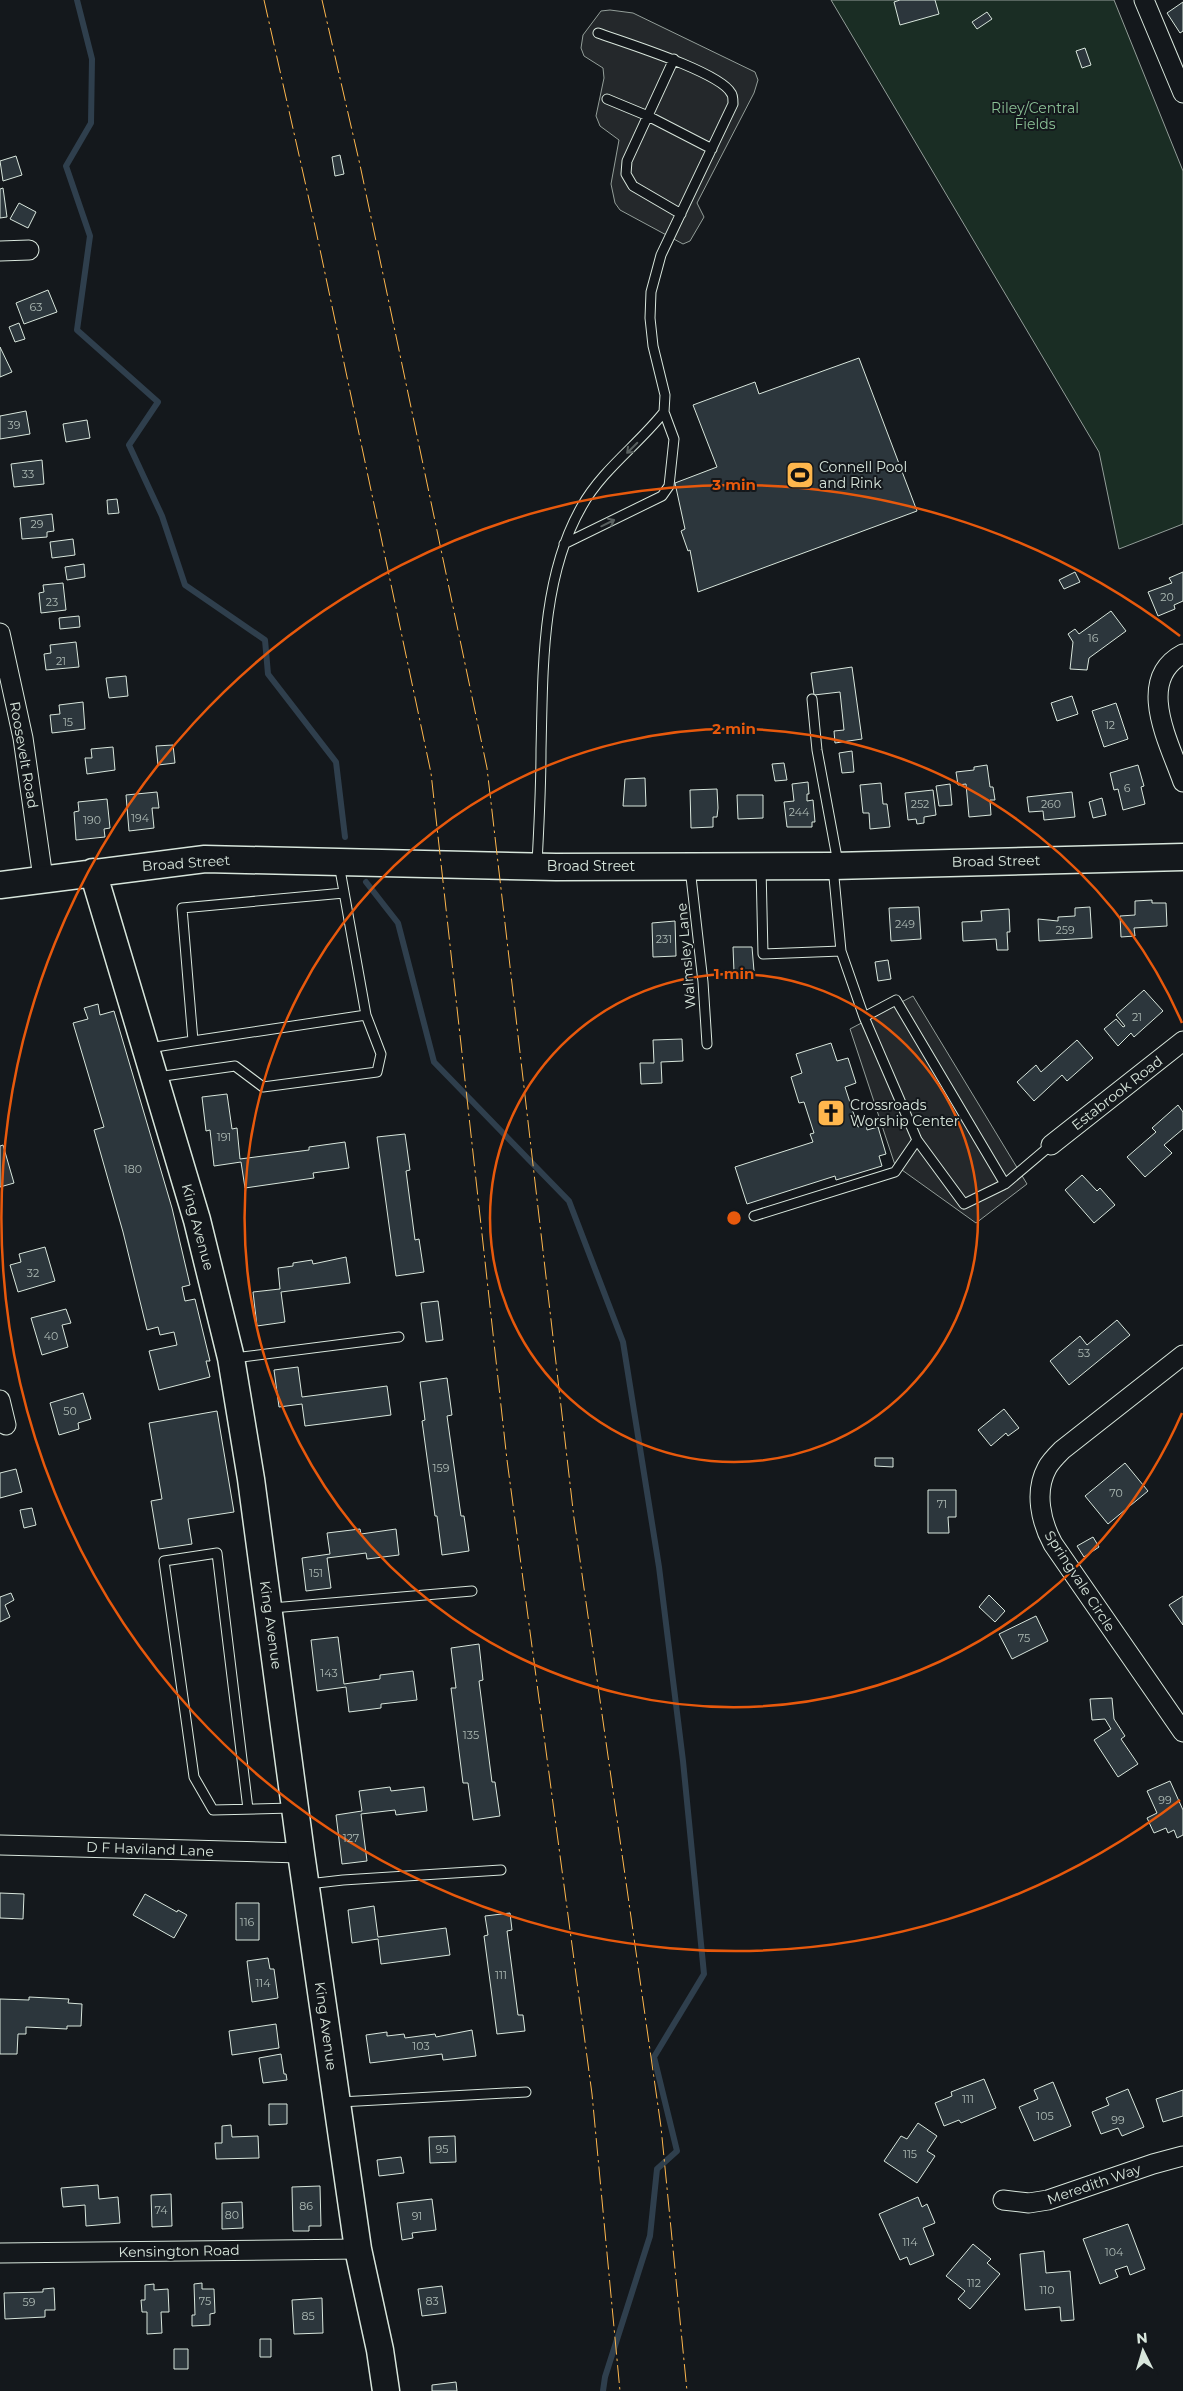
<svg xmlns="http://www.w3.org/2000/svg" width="1183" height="2391" viewBox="0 0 1183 2391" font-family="Montserrat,sans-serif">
<rect width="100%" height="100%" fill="#14181c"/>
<path fill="#1a2d24" stroke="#939e99" d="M831,0H1114L1183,171V524L1119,549L1099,452Z"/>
<path fill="#24282b" stroke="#939e99" d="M610,10L633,13L755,72L758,80L754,93L697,203L704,217L690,241L683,244L620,210L615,203L611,184L619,140L600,126L596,116L604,78L603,68L584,56L581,48L583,35L601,11Z
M913,996L1027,1184L976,1223L895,1165L850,1029Z"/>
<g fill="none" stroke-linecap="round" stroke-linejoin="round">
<path stroke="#2f3f4d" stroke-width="6" d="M77,0L92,59L91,123L66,166L90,236L77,330L158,402L129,445L162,516L185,585L265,640L268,674L336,762L345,837
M366,882L398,923L434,1062L569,1201L623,1342L659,1567L683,1761L704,1974L654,2057L677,2151L657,2169L650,2236L605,2377L603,2391"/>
</g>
<path fill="#2c363c" stroke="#d8e6dc" d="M900,0H935L939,14L900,25L894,2Z
M1183,2V31L1180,33L1167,13Z
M987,12L992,19L977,29L972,22Z
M1085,48L1091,65L1082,68L1076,51Z
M340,155L344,174L335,176L332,157Z
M16,156L22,175L3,181L0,161Z
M3,188L7,217L0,218V189Z
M19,203L36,212L28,228L10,219Z
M48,290L57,312L24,324L16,303Z
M19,323L25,339L15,342L9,327Z
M0,347L12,372L0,377Z
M859,358L917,511L698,592L690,550L688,551L681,531L685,529L675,483L717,467L693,405L755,382L759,394Z
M26,411L30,434L0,439V416Z
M87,420L90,438L66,442L63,424Z
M42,460L44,484L14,487L11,464Z
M117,499L119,513L108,514L107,500Z
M52,514L54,531L47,532V537L22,539L20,518Z
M73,539L75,555L52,558L50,542Z
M84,564L85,577L67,580L65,567Z
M1075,572L1080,582L1064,589L1059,580Z
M1183,572V601L1174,605L1175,609L1158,616L1148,592L1172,583L1169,578Z
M63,583L66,610L41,613L39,593L44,592L43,585Z
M1111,611L1126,631L1089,658L1087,670L1070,669L1073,642L1068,634L1075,629L1079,634Z
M79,616L80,627L60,629L59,618Z
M76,642L79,667L46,670L44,654L51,653L50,645Z
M852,667L862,739L835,743L834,731L844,730L840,692L814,695L811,673Z
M126,676L128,696L109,698L106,678Z
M1072,696L1078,714L1057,721L1051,703Z
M83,702L85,729L52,733L50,715L60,714L59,705Z
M1116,703L1128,739L1104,747L1092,711Z
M173,745L175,763L158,765L156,746Z
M113,747L115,770L87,774L85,758H92L91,749Z
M852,751L854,772L842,773L839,753Z
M784,763L787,780L775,781L772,764Z
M987,765L990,787H993L995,800H990L991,815L969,817L966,784L958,785L956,772L974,770V767Z
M1138,765L1144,786L1141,787L1145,804L1123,810L1118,789L1114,790L1110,773Z
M645,778L646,806H623L625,779Z
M808,782L809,794H807V801L813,800L815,822H812V827H787L784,802L794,801L792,784Z
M881,783L883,804H887L890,827L870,829L869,813H863L860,785Z
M950,784L952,805L939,806L936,786Z
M717,789L718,808L717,817H713V827L691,828L690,790Z
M933,790L936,815L924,817V823L917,824L916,819L908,820L905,793Z
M157,792L159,808H152L154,828L129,831L126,795Z
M1072,792L1075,817L1044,820L1043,811L1029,812L1027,797Z
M737,795H763V818L738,819Z
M1102,798L1106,815L1093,818L1089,802Z
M107,799L110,828L104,829L105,837L76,840L74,812L79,811L78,802Z
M1152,900V903H1166L1167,926L1134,928L1135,936L1121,937L1120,916L1135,915V901Z
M919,907L921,939L891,941L889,908Z
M1090,907L1092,938L1039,941L1038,919L1058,921V917L1075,916V908Z
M1009,909L1010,932H1007L1008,950H997L996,939L963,941L962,922L982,921L981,911Z
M675,921L676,956L653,957L652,923Z
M733,947H752L754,971L734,972Z
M888,960L891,979L878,981L875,962Z
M1144,990L1163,1011L1134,1037L1131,1033L1118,1046L1104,1029L1116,1019L1123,1027L1125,1026L1116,1015Z
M98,1004L100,1015L114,1011L172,1208L190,1285L182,1287L185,1301L195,1299L210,1361H206L210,1377L159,1390L149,1351L177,1345L174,1332L160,1335L158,1327L147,1330L123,1232L94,1130L104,1127L73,1023L88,1019L84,1008Z
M682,1039L683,1061L661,1062L662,1083L641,1084L640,1063H654L653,1040Z
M1077,1040L1093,1058L1067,1081L1062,1075L1034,1101L1017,1082L1036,1065L1041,1072Z
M831,1043L837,1061L848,1058L856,1083L845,1087L858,1127L866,1124L867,1130L878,1127L886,1154L879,1156L882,1166L836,1180L835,1176L747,1204L735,1167L813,1142L810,1134L814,1133L804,1102L799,1103L791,1077L802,1073L796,1054Z
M227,1094L232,1129L237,1128L240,1159L309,1150V1147L345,1142L349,1168L313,1173L314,1178L245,1188L241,1162L214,1166L210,1130L206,1131L202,1097Z
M1178,1105L1183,1112V1129L1164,1145L1172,1153L1145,1177L1127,1157L1156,1132L1152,1128Z
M405,1134L410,1170L406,1171L415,1240L419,1239L424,1272L396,1276L377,1137Z
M3,1145L14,1183L0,1187V1146Z
M1082,1175L1097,1191L1100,1188L1115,1205L1094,1223L1065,1190Z
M45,1247L55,1281L18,1292L10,1265L21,1262L19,1254Z
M346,1257L350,1283L281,1292L285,1322L257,1326L253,1292L280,1289L278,1268L293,1266V1263L312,1260L313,1264Z
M438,1301L443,1340L426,1342L421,1303Z
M66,1309L71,1323L62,1325L68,1347L42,1355L31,1318Z
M1117,1320L1130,1335L1069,1385L1050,1361L1080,1336L1087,1345Z
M298,1367L302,1397L387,1386L391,1415L305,1426L302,1404L279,1407L274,1370Z
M447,1378L452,1415L447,1416L461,1516H464L469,1551L442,1555L437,1516H435L422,1421L425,1420L420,1382Z
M83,1393L91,1419L78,1423L79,1429L59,1435L50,1403Z
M1004,1409L1019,1428L1008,1436L1006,1433L991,1446L978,1430Z
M217,1411L234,1512L188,1519L192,1544L159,1549L151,1501L162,1499L149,1423Z
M875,1458H893V1467L875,1466Z
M1125,1463L1148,1491L1108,1524L1085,1496Z
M16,1469L22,1492L0,1498V1473Z
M928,1490H956V1517H948L949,1533H928Z
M32,1508L36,1525L24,1528L20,1510Z
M360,1529L361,1534L396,1529L399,1555L367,1559L366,1553L327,1558L331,1588L306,1591L302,1558L330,1554L327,1533Z
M1093,1537L1099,1547L1084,1557L1077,1546Z
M11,1593L14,1600L5,1605L10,1617L0,1622V1597Z
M989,1595L1005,1611L995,1622L979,1607Z
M1183,1596V1625L1169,1605Z
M1036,1616L1048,1641L1012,1659L999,1634Z
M338,1637L344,1684L380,1679V1675L413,1671L417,1700L381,1704V1708L349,1712L346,1687L317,1691L311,1640Z
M479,1644L483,1680L479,1681L492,1782H495L500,1816L473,1820L468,1783H463L451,1688H456L451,1648Z
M1112,1698L1114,1719L1125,1736L1121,1739L1138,1764L1118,1777L1094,1740L1111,1729L1105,1719L1092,1720L1090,1699Z
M1170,1781L1183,1810V1835L1177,1838L1174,1830L1168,1833L1166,1828L1154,1833L1147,1818L1157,1813L1147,1791Z
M390,1787L391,1791L424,1787L427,1811L396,1815L395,1810L361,1814L367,1861L342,1864L336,1815L362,1811L359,1791Z
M0,1893L24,1894L23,1919L0,1918Z
M145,1894L177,1912L178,1910L187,1915L174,1938L133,1915Z
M236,1903H259V1940H236Z
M374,1906L378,1937L446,1928L450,1955L381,1964L378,1939L352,1943L348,1910Z
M510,1913L512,1930L507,1931L518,2015H523L525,2031L497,2034L484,1936L488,1935L485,1916Z
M268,1958L270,1969H274L278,1998L252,2002L247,1961Z
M29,1997L69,1999L68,2003L82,2004L81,2026H67V2029L26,2027V2034H18L17,2054H0V1999L29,2000Z
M276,2024L279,2048L232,2055L229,2031Z
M472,2030L476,2056L443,2060L442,2054L370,2063L366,2035L387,2032V2036L404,2034L405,2038L435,2034L436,2037Z
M281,2054L284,2074H286L287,2080L263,2083L259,2058Z
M984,2079L996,2108L961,2123L959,2120L944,2126L935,2103L952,2096L951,2092Z
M1053,2082L1071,2126L1034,2141L1019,2107L1038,2099L1034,2090Z
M1128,2089L1144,2127L1122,2136L1118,2128L1101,2134L1092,2112L1109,2105L1106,2098Z
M1183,2090V2116L1163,2122L1156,2099Z
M269,2104H287V2124L269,2125Z
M918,2123L937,2136L927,2151L935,2156L917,2183L884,2161L901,2136L907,2139Z
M231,2125L232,2137L258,2136L259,2158L216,2159L215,2143H222V2126Z
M455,2136L456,2162L430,2163L429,2137Z
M401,2157L404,2173L379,2176L377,2160Z
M98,2185L99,2199L118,2197L120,2223L86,2226L85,2205L63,2207L61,2188Z
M320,2186L321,2226H309V2231H293L292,2187Z
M171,2194L172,2226L152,2227L151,2195Z
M918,2197L922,2207L927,2204L935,2223L923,2228L934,2255L910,2265L907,2257L900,2260L879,2214Z
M432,2199L436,2230L412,2233L413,2238L402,2240L397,2203Z
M242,2202L243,2228L222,2229V2203Z
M1128,2224L1145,2269L1130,2275L1127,2266L1115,2270L1118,2277L1100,2284L1083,2239Z
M973,2244L991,2259L987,2263L1000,2274L970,2309L958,2299L965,2291L946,2276Z
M1044,2251L1046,2273L1070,2271L1074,2320L1061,2321L1060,2307L1025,2310L1020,2254Z
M202,2283V2289H214L215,2313L210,2314V2325L192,2326V2315H195L194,2284Z
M154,2284V2290L168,2289L169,2312H161L162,2333L147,2334V2312H142L141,2300H145V2285Z
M442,2286L446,2313L422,2316L418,2289Z
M54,2288L55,2310H45V2317L5,2319L4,2293L43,2292V2289Z
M322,2298L323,2333L294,2334L292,2300Z
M260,2339H271V2357H260Z
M174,2349H188V2369H174Z
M456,2382L457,2391H432V2385Z"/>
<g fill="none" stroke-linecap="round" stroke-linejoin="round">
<defs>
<path id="lane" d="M674,59L627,161L626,174L633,186L681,214
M607,99L648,116L712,149
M564,544L662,496L669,486L674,439L664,412L665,395L653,346L650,318L651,292L661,255L733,104C733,101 733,95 731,93C720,72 623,42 598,33
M812,699L817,750L838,863
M537,863C539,826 541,788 541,750C543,670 541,577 582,506C602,470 639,444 664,412
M339,864L366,1015L193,1041L182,908L344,893
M761,867L763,954L841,951
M833,867L841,951L864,1017L917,1140L964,1204L1005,1184L896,1000L864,1017
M690,868L703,982L707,1044
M149,1048L193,1041
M157,1077L235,1066L263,1087L377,1072L381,1054L366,1015
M1005,1184L1051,1145
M754,1216L895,1172L917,1140
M234,1358L399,1337
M272,1608L472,1591
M248,1809L217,1553L164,1561L194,1777L213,1810L292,1808
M308,1884L343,1880L501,1870
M340,2102L526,2092"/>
<path id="street" d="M1144,0L1183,93
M0,251L29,250
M0,633L23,738L43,878
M1183,654C1134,680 1170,744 1183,782
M1051,1145L1183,1041
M1183,1355L1062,1450C1057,1455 1050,1462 1047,1468C1034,1492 1041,1522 1053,1544L1183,1732
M0,1400L6,1425
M0,1845L301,1853
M1003,2200L1029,2203L1048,2200L1153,2164L1183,2156
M0,2253L358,2249"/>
<path id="secondary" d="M93,872L197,1220L231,1358L251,1479L301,1853L358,2249L380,2350L386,2391
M0,885L205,859L556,867L833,866L1183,857"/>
</defs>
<use href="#lane" stroke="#d8e6dc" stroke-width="11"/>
<use href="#street" stroke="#d8e6dc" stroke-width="21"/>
<use href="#secondary" stroke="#d8e6dc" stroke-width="29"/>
<use href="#lane" stroke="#14181c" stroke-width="9"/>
<use href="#street" stroke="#14181c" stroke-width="19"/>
<use href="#secondary" stroke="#14181c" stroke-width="26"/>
<path stroke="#ffb74d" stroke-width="1" stroke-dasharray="18 4 2.5 4" stroke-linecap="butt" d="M264,0L315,226L431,773L507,1460L592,2094L620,2391
M322,0L360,165L487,768L574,1518L661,2127L687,2391"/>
</g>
<defs><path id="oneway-shaft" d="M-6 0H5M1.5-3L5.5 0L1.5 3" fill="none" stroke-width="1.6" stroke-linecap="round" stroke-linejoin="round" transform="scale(1.25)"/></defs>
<g stroke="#59605f">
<use href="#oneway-shaft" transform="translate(632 448) rotate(135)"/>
<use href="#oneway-shaft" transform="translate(608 523) rotate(-26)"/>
</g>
<g fill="none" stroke="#e8590c" stroke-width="2.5">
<circle cx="734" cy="1218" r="244"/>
<path d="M1182 1413A489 489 0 1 1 1182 1023"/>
<path d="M1180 1800A733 733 0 1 1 1180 636"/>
</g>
<defs>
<symbol id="stadium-square" viewBox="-11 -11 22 22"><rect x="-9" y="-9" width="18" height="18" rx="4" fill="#ffb74d" stroke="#14181c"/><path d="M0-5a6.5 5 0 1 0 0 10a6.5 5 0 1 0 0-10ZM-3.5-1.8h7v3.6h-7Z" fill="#111"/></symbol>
<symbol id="church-square" viewBox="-11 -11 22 22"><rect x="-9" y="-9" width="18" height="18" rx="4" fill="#ffb74d" stroke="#14181c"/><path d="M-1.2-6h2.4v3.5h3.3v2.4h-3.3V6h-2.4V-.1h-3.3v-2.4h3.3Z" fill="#111"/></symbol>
</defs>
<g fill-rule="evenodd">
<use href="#stadium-square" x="784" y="459" width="32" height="32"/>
<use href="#church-square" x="815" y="1097" width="32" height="32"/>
</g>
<g text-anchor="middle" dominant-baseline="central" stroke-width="4" stroke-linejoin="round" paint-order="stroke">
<g font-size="11" fill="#adbab4">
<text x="36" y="307">63</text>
<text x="14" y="425">39</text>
<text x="28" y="474">33</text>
<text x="37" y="524">29</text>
<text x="1167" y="597">20</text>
<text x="52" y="602">23</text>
<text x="1093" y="638">16</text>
<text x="61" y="661">21</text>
<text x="68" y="722">15</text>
<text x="1110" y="725">12</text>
<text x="1127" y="788">6</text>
<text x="920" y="804">252</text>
<text x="1051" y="804">260</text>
<text x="799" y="812">244</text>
<text x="140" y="818">194</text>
<text x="92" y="820">190</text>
<text x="905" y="924">249</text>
<text x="1065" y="930">259</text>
<text x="664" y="939">231</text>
<text x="1137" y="1017">21</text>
<text x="224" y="1137">191</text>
<text x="133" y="1169">180</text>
<text x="33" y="1273">32</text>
<text x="51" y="1336">40</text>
<text x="1084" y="1353">53</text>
<text x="70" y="1411">50</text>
<text x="441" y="1468">159</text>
<text x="1116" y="1493">70</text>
<text x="942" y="1504">71</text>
<text x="316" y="1573">151</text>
<text x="1024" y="1638">75</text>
<text x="329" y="1673">143</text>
<text x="471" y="1735">135</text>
<text x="1165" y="1800">99</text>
<text x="351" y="1838">127</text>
<text x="247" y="1922">116</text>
<text x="501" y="1975">111</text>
<text x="263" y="1983">114</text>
<text x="421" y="2046">103</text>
<text x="968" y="2099">111</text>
<text x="1045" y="2116">105</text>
<text x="1118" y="2120">99</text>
<text x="442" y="2149">95</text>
<text x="910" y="2154">115</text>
<text x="306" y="2206">86</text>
<text x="161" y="2210">74</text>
<text x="232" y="2215">80</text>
<text x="417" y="2216">91</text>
<text x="910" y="2242">114</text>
<text x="1114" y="2252">104</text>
<text x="974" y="2283">112</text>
<text x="1047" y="2290">110</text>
<text x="205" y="2301">75</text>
<text x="432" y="2301">83</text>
<text x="29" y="2302">59</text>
<text x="308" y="2316">85</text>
</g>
<g font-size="14" fill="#8ac095" stroke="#14181c">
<text x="1035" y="108">Riley/Central<tspan x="1035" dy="16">Fields</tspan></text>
</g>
<g font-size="14" fill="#d8e6dc" stroke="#14181c" text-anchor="start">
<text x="819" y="467">Connell Pool<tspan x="819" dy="16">and Rink</tspan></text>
<text x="850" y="1105">Crossroads<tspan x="850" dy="16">Worship Center</tspan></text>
</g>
<g font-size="14" fill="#d8e6dc" stroke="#14181c">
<text transform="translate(24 755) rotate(80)">Roosevelt Road</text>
<text transform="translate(996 861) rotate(-1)">Broad Street</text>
<text transform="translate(186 863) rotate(-4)">Broad Street</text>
<text x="591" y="866">Broad Street</text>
<text transform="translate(686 956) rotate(-95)">Walmsley Lane</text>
<text transform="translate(1117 1093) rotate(-38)">Estabrook Road</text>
<text transform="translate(198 1227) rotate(75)">King Avenue</text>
<text transform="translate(1080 1581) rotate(57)">Springvale Circle</text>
<text transform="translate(271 1625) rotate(82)">King Avenue</text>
<text transform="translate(150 1849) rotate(2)">D F Haviland Lane</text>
<text transform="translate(326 2026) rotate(82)">King Avenue</text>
<text transform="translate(1094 2184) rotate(-19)">Meredith Way</text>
<text transform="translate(179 2251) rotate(-1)">Kensington Road</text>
</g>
</g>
<circle cx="734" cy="1218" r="8" fill="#e8590c" stroke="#14181c" stroke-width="2.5"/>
<g font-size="15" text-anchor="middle" font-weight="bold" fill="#e8590c" stroke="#14181c" stroke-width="4" stroke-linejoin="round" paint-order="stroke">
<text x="734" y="490">3 min</text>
<text x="734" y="734">2 min</text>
<text x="734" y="979">1 min</text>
</g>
<g transform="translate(1143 2351) rotate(355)" stroke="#14181c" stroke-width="4" paint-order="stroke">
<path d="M0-4L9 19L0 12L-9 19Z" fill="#d8e6dc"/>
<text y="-8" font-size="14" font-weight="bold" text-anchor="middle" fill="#d8e6dc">N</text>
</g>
</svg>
